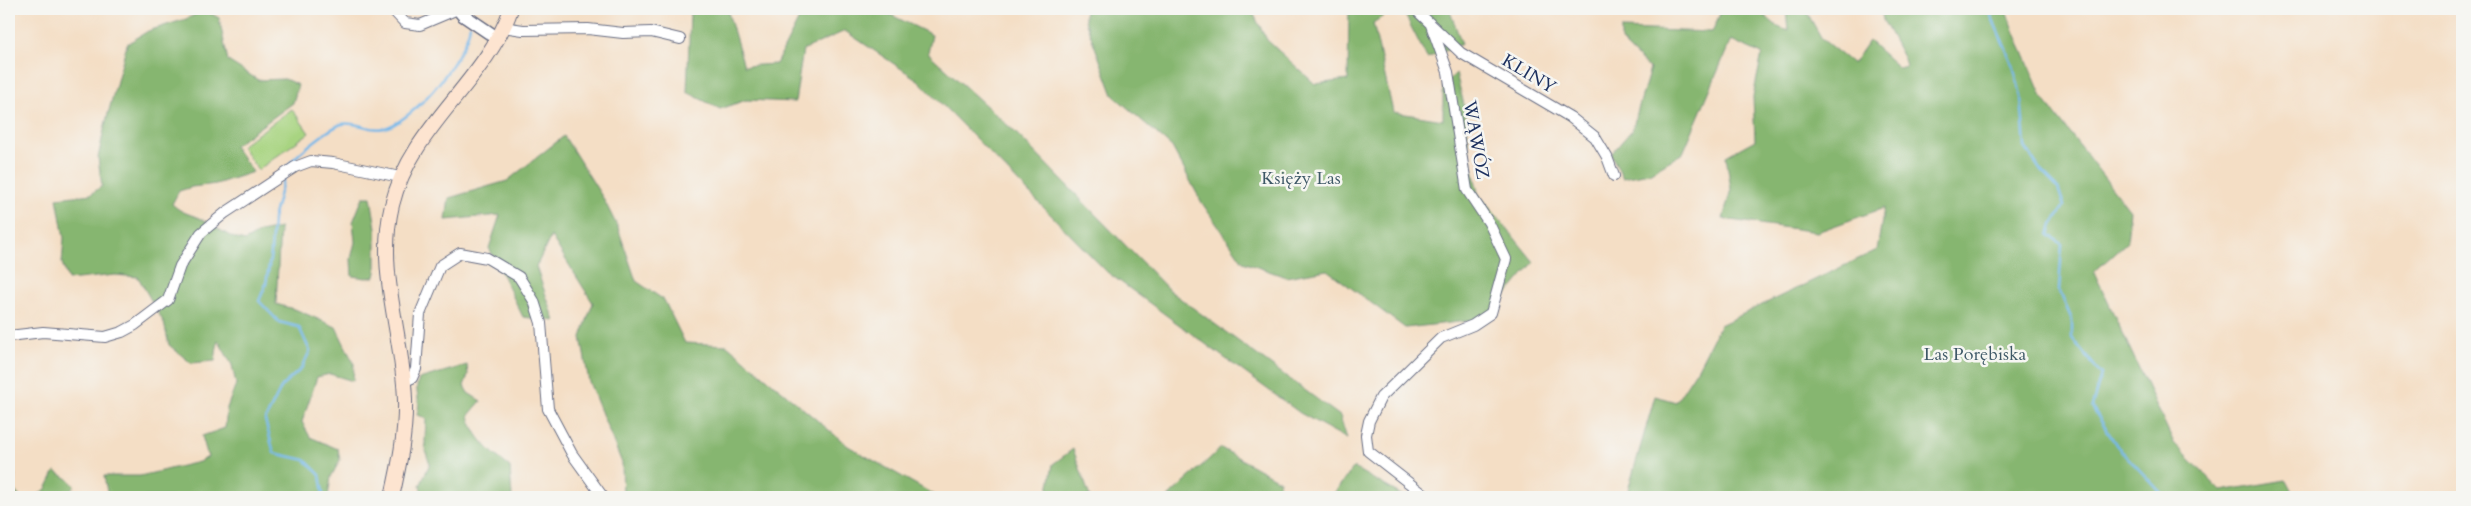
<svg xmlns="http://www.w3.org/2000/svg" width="2471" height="506" viewBox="0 0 2471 506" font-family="Cardo,serif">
<rect width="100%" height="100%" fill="#f6f6f2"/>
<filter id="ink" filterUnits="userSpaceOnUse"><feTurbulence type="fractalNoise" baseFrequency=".02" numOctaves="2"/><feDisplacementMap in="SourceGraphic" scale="10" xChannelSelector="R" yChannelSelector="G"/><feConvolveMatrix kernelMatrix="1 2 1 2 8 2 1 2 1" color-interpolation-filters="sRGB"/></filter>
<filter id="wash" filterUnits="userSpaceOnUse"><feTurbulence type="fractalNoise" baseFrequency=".0096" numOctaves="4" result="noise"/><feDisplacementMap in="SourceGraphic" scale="20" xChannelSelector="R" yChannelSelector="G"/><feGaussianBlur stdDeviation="1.12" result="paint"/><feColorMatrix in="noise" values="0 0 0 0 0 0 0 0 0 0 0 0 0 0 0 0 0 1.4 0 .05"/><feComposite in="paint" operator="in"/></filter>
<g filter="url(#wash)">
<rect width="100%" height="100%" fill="#f4dec5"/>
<path fill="#a8d481" stroke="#628270" d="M292,109L309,133L258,170L241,146Z"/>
<path fill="#86b66f" stroke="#507266" d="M686,9H727L744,66L776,64L804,9H879L932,35L928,53L1015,132L1170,291L1340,416L1347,439L1300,413L1107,272L918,80L845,31L803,50L795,102L746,100L720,109L687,92L690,15Z
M1085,9H1251L1267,40L1315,84L1348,80L1349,9H1394L1373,23L1393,112L1443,120V86L1456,73L1465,109L1469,151L1478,193L1534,262L1486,319L1405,328L1327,270L1286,277L1243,262L1202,203L1172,147L1113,95L1085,20Z
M1402,9H1449L1462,44L1427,58Z
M1722,9H1757L1778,27L1788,31L1786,9H1805L1822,39L1853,64L1869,41L1899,68L1906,66L1904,59L1883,20L1881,9H1912L1919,15V9H2005L2042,97L2130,211L2127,242L2094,272L2174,443L2221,491L2286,480L2295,497H1626L1655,396L1676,402L1698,368L1720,325L1877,250L1884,208L1817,232L1723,219L1731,189L1726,156L1755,140L1753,97L1762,54L1731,40L1683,153L1649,173L1623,178L1611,154L1632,130L1650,69L1621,41V29L1712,32Z
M205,10L219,18L228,61L258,80L285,79L298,85L293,103L234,146L253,172L216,184L192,187L179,191L172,204C184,215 190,213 203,220C218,227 228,238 245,241L260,232L280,228L276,304L297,310L336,327L354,364L353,381L330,374L317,377L302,422L310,437L338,449L340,460L331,477L328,497H108L104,476H140L199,462L208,457L202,436L225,428L227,408L236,384L232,365L218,340L215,361L191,363L169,345L164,323L138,277L115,275L68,280L62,263L64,238L57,198L91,194L102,186L98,158L105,125L127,44L148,31L186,19Z
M564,136L603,198L618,228L636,281L664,300L685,343L727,345L848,446L938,497H623L622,463L589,382L581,337L593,303L551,236L536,267L555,321L523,317L489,248L500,215L446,220L449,198L507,181Z
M363,197H371L376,228V272L375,277L366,278L352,276L351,259L355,242L353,222Z
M467,365L468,375L464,386L468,393L481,401L469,415C473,437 493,454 510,467L512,497H423L420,486L430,463C422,449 426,433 426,418L417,415C422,399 413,392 419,379Z
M1221,448L1280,481L1275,497H1168Z
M1073,449L1090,497H1047L1053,464Z
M9,466L15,474L14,490L20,497H9Z
M1354,467V468L1405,497H1331Z
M55,471L68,479L75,486L65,497H35L46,489Z"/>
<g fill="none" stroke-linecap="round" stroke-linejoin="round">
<path stroke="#74b8ea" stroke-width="2.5" d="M1988,9L2013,65L2021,96L2025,147L2041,171L2058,188L2064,206L2052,225L2049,235L2062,244L2059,290L2072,320V338L2101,374L2092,407L2117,446L2165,497
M286,170C289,159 331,127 342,124C357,121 373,133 388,127C418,116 466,56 470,25
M284,177L273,219L271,253L266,284L259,301L279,322L299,327L310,351L301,369L282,386L265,420L274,453L305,460L320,475L323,493L320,497"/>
</g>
</g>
<g filter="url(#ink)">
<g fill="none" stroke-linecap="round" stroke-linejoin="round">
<defs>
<path id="minor" d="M392,9L405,23L420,25L458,9
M1415,9L1461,53L1570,117L1595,137L1607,157L1614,176
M503,27L523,30L588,29L623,33L651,32L680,39
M9,336L43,332L105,337L122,332L135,325L168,300L180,266L201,233L225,213L295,167L311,161L333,163L400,177
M403,382L412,378L416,369L420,314L440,266L460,253L487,258L519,277L534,301L541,323L548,409L572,454L603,497
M1427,497L1368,451L1366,435L1369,421L1381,397L1441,338L1473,325L1491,313L1506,259L1489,223L1467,190L1448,72L1431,25"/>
<path id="tertiary" d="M458,9L463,15L497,38"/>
<path id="secondary" d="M392,497C399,466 406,433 405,400C403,333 376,272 392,205C411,126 486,82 511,9"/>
</defs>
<use href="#minor" stroke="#676c82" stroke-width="12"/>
<use href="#tertiary" stroke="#676c82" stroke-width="15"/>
<use href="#secondary" stroke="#676c82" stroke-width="16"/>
<use href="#minor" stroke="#fff" stroke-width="10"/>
<use href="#tertiary" stroke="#fff" stroke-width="12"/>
<use href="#secondary" stroke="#fde4d0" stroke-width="14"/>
</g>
</g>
<g text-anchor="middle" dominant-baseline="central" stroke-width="5" stroke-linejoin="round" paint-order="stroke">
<g font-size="18" fill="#1b2f5e" stroke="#f6f6f2">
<text transform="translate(1529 74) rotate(31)">KLINY</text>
<text transform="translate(1476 140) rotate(80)">WĄWÓZ</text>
</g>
<g font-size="18" fill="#3e5867" stroke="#f6f6f2">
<text x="1301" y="178">Księży Las</text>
<text x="1975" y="354">Las Porębiska</text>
</g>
</g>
<rect width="2471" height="506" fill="none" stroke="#f6f6f2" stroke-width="30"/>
</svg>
